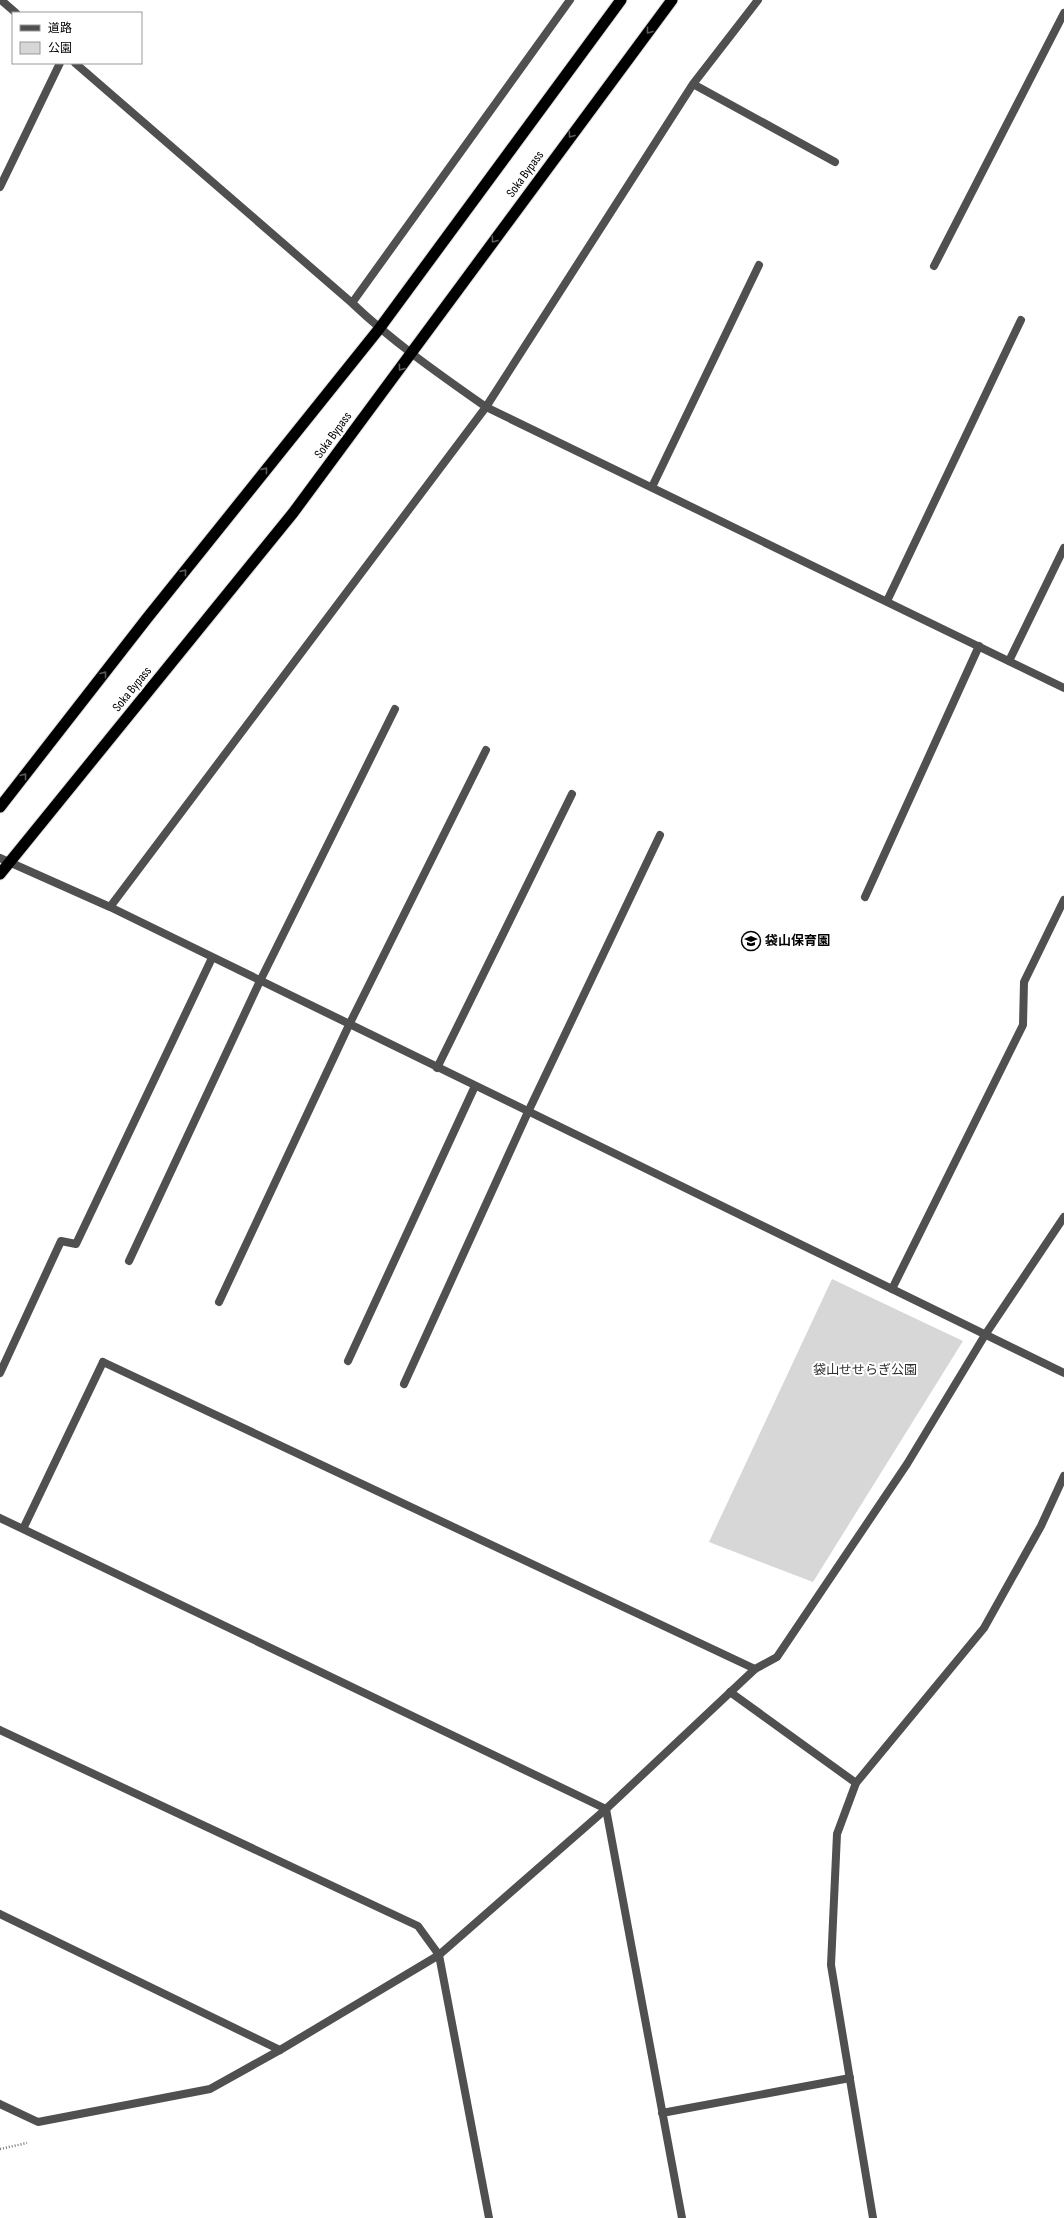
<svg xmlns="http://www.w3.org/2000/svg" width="1064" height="2218" viewBox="0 0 1064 2218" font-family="'Sofia Sans Condensed','Noto Sans JP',sans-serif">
<rect width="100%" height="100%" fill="#fff"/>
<path fill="#d7d7d7" d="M832,1279L963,1341L813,1582L709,1542Z"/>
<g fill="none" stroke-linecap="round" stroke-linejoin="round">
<defs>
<path id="trunk" d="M0,807L148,617L379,329L621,0
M0,874L293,513L672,0"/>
</defs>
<use href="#trunk" stroke="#dbdbdb" stroke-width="13"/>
<path stroke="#727272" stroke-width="2.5" stroke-dasharray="1 2" stroke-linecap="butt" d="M0,2149L27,2143"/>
<path stroke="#505050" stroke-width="8" d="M0,187L60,63
M934,266L1064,13
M652,487L759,265
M887,601L1021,320
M1009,661L1064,548
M865,897L979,646
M437,1068L572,794
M129,1261L260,981L395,709
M892,1289L1023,1025L1024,982L1064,900
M219,1302L349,1025L486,750
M348,1361L475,1086
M0,1373L61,1241L76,1244L212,958
M404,1384L528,1112L660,835
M0,1518L606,1809L682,2218
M23,1529L103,1362
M755,1669L777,1657L907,1464L985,1335L1064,1217
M730,1692L856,1783
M0,1914L280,2050
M662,2113L850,2078"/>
<path stroke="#505050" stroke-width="8" d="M1,0L16,13
M75,63L352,303C393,342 439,374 486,407L1064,688
M693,84L835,162
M352,303L570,0
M0,858L110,907L1064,1373
M110,907L486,407L693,84L758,0
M0,1730L418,1926L439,1955L489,2218
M0,2104L38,2122L210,2089L280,2050L439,1955L606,1809L755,1669L103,1362
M873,2218L831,1965L837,1834L856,1783L984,1628L1041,1526L1064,1476"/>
<use href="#trunk" stroke="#000" stroke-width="11"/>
</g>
<defs><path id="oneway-chevron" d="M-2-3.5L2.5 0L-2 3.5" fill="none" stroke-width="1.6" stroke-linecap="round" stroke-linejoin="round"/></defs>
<g stroke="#595959">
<use href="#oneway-chevron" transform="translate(649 31) rotate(128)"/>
<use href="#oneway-chevron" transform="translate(571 135) rotate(126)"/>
<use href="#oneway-chevron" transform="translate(494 240) rotate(126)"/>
<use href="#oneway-chevron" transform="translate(401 368) rotate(126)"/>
<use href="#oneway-chevron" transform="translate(265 470) rotate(-51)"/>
<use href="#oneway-chevron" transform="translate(184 572) rotate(-51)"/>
<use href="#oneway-chevron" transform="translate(104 674) rotate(-52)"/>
<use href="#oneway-chevron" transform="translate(24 776) rotate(-52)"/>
</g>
<defs>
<symbol id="school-ring" viewBox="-11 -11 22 22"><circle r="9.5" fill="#fff" stroke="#000" stroke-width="1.5"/><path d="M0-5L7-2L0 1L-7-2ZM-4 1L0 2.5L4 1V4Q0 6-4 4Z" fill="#000"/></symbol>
</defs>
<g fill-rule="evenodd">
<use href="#school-ring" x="740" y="930" width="22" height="22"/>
</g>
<g text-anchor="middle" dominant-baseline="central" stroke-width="4" stroke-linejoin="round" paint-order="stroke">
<g font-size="13" fill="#000" stroke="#fff">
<text transform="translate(525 174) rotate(-54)">Soka Bypass</text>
<text transform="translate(333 435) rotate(-54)">Soka Bypass</text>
<text transform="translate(132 689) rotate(-51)">Soka Bypass</text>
</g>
<g font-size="13" font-weight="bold" fill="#000" stroke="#fff" text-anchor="start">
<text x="765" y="941">袋山保育園</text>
</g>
<g font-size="13" fill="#2e2e2e" stroke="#fff">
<text x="865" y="1370">袋山せせらぎ公園</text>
</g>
</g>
<rect x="12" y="12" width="130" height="52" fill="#ffffff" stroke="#999999"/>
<rect x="20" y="25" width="20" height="6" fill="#505050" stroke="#999999"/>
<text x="48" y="32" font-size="12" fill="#000000">道路</text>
<rect x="20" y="42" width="20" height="12" fill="#d7d7d7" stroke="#999999"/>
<text x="48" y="52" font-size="12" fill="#000000">公園</text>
</svg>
